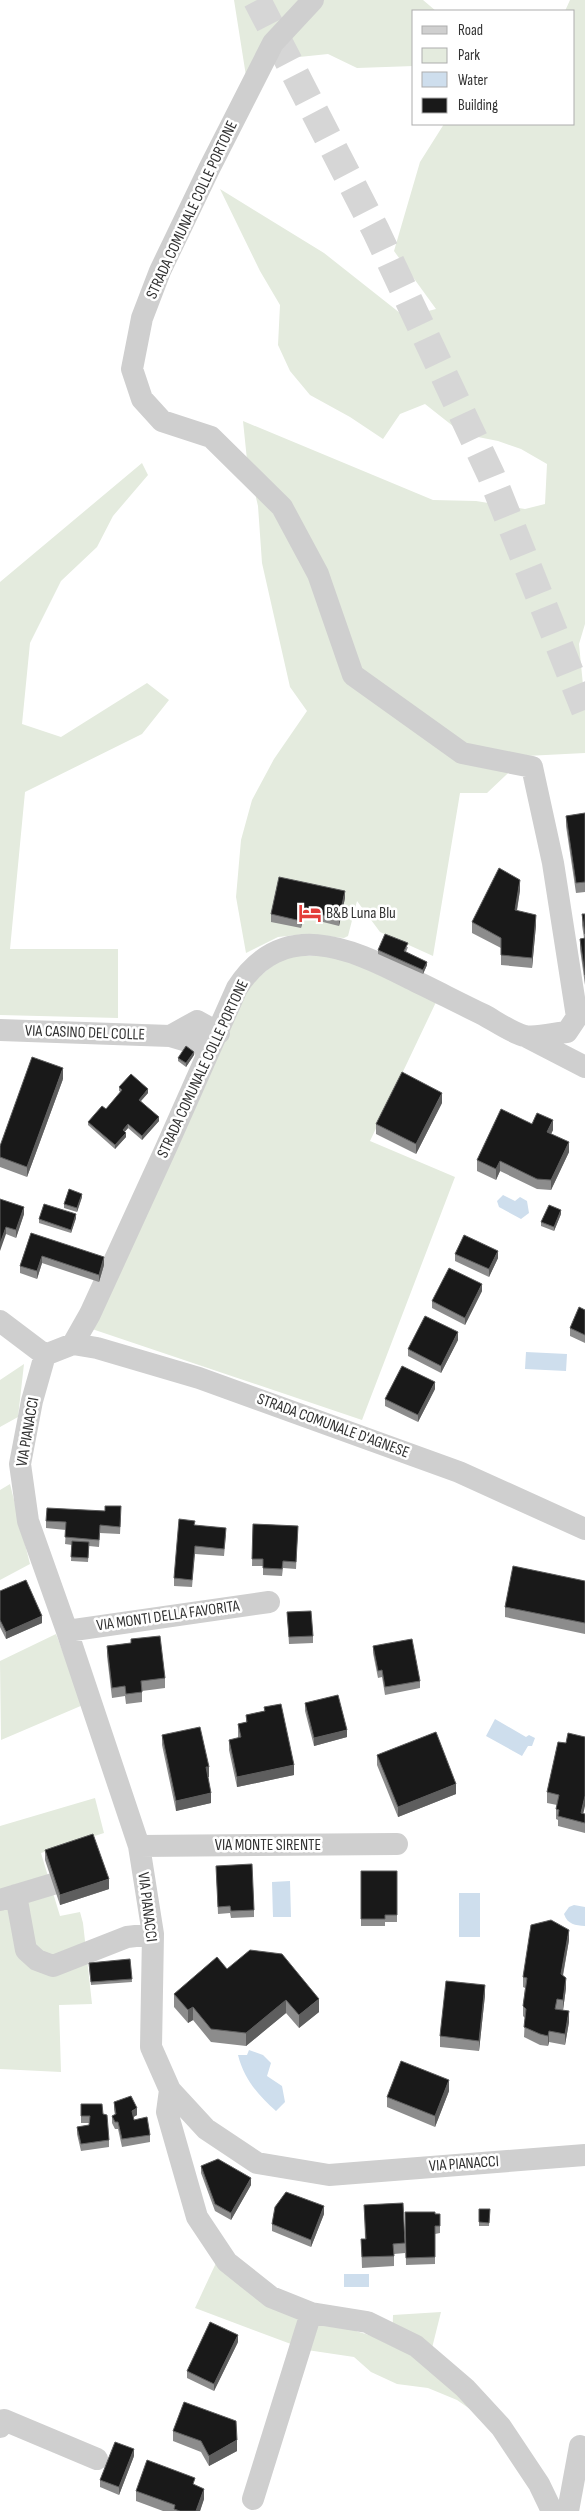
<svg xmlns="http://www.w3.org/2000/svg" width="585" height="2511" viewBox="0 0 585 2511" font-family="'Sofia Sans Condensed',sans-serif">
<rect width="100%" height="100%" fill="#fff"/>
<path fill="#e4ebde" d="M234,0H423L436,11H414V66L357,68L328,54L280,59L246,76Z
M570,0H585V624L579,644L583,685L585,688V753L526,756L487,793H460L433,956L380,932L357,901L348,936L344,938L306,934L278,937L246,953L236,897L241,840L252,800L274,759L307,711L290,687L262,563L258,506L247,460L243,421L433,500L476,501L525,509L545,504L547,464L521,449L498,441L463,434L425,404L400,414L383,439L350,417L310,395L290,371L278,345L280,305L260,271L220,189L324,253L405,317L436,309L394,251L420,162L444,124H574V11H565Z
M142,463L148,475L113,516L97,547L61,581L30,643L22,724L61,737L147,683L169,700L142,734L25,792L10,949H118V1018L0,1015V582Z
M284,956H345L437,1000L370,1141L455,1177L362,1420L92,1329L246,988Z
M24,1364L18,1417L0,1427V1380Z
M10,1484L30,1564L0,1580V1490Z
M56,1634L83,1705L1,1740L0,1661Z
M95,1798L104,1833L41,1853L60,1916L80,1912L83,1923L92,2004L59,2005L61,2072L0,2069V1826Z
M216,2263L327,2322L372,2336L392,2346L393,2315L441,2312L431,2352L490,2423L457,2400L428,2388L397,2384L371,2372L354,2357L307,2350L195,2308Z"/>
<path fill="#cedeed" d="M503,1195L515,1201L520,1197L527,1201L529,1213L521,1219L499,1207L497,1201Z
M526,1352L567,1354L566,1371L525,1369Z
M495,1719L526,1737L529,1735L535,1738L532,1746H528L522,1756L486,1736Z
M290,1881L291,1917H273L272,1882Z
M459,1893H480V1937H459Z
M574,1905L585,1907V1926C575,1925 568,1925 564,1914L569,1907Z
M249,2050L263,2055L271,2063L267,2076L282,2086L285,2102L276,2111C258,2095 244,2079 238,2055H247Z
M344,2274H369V2287H344Z"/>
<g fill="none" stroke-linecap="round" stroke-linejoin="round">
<path stroke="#d6d6d6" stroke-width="28" stroke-dasharray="28 14" stroke-linecap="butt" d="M257,0L376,231L491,475L585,710"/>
<path stroke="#cfcfcf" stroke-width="22" d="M0,1030L170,1036L197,1044L219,1033
M170,1036L197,1021L219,1033
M525,1036L585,1067
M0,1321L45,1355
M73,1344L97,1348L199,1378L459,1472L585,1529
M45,1355L73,1344L90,1314L166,1148L237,988C282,918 349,947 409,978C434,990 459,1003 484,1015C495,1021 514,1034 525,1036C538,1038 555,1033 567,1032L577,1017L553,863L532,767L462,753L353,675L318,574L282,507L211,437L162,421L142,399L132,369L142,318L160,271L209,169L273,43L313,0
M45,1355L32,1401L20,1464L28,1521L67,1631L139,1846L153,1934L151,2047L170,2090L206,2129L257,2163L329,2175L585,2155
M67,1631L269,1602
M139,1846L397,1844
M16,1895L26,1950L37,1960L53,1966L127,1937L153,1934
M0,1900L53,1884
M170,2090L167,2112L197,2217L227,2262L271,2297L311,2313L367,2322L416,2346L465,2388L501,2427L539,2484L552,2511
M0,2427L4,2420L97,2459
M253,2499L311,2313
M568,2511L580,2446"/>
</g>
<path fill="#8c8c8c" d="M585,813V892L576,893L566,826V816Z
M520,890L517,911L536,925L532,968L501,965V948L472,933V922Z
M345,898L339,926L303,917L301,928L271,922V914Z
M582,914H585V985L580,949V939L584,938L582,925Z
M408,947L406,952L427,965L423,974L378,954V950Z
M194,1055L186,1067L178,1061V1058Z
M63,1079L27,1177L0,1167V1146Z
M119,1087L148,1093L141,1101L159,1121L142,1140L128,1128L124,1132L126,1137L115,1149L88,1125V1122L106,1109L121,1092L119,1091Z
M442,1103L416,1154L376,1134V1124Z
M532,1124L553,1130L551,1134L569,1152L551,1190L537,1189L500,1171L496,1180L477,1171V1160Z
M82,1197L77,1212L64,1208V1204Z
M0,1199L24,1214L16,1238L6,1234Z
M561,1214L554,1231L541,1226V1222Z
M76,1218L71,1233L39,1223V1219Z
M31,1233L104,1265L99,1282L42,1263L37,1279L20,1273V1266Z
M455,1254L498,1258L489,1277L455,1261Z
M482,1291L465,1325L432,1308V1301Z
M585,1310V1343L570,1336V1328Z
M458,1340L441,1373L408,1356V1349Z
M435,1389L418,1422L385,1406V1399Z
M121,1514L120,1534L100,1533L99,1547L89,1546L88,1562L71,1561L72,1545L65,1544L66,1530L46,1528V1521Z
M253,1524L298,1526L296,1569L283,1568L282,1576L263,1575V1566H252Z
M195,1526L226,1535L224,1556L195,1554L192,1587L174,1586V1578Z
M585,1581V1634L505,1617V1607Z
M0,1591L42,1623L6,1639L0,1627Z
M287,1612L313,1636V1643L289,1644Z
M131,1639L165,1678V1688L142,1691V1702L126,1704L125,1696L112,1698L107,1656V1646L131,1643Z
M373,1646L420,1681V1688L385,1695L382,1677L378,1678L373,1653Z
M305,1703L347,1737L314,1746L305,1711Z
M264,1707L294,1775L237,1787L229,1750V1740L238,1738V1724L246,1722V1715L264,1711Z
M162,1735L209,1777H208L211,1803L176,1811L162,1745Z
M558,1742L583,1814L585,1823V1833L558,1826V1820L556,1819V1809L557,1805L547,1803V1792Z
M377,1755L456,1794L398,1817L377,1765Z
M45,1850L109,1889L60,1905L45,1860Z
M216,1866L254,1910V1917L231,1918L230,1913L218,1914Z
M361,1871H397V1922H385V1926H361Z
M569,1940L563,1976L566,1988L563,2010L569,2022L565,2045L549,2042L548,2046L540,2045L524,2037L525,2018L523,2016V2006L525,1988L523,1987V1977Z
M130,1959L132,1982L91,1985L89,1966Z
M227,1969L319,2012L299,2028L286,2013L246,2046L211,2042L193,2020L188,2023L174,2007V1994Z
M485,1995L479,2051L440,2047V2036Z
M449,2091L435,2127L387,2107V2097Z
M114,2102L137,2115L133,2117L134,2120L150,2135V2142L122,2147L118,2129H115L112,2123V2116L115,2115L114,2110Z
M81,2104L103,2114L109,2140V2147L81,2151L77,2134V2127L89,2125V2123H81Z
M201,2166L251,2185L231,2220L215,2211L201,2173Z
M364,2205L405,2243V2253L394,2254V2266L362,2268L361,2239H365Z
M479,2209H490L489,2226H479Z
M405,2212L440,2214V2233L435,2234V2264L406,2265Z
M324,2214L311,2247L272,2231V2224Z
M238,2342L214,2391L187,2378V2371Z
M173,2431L237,2451L209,2466L201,2452L173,2441Z
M134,2456L119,2495L100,2487V2480Z
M195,2485L204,2499L200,2511H163L136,2501V2491Z"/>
<path fill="#5e5e5e" d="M520,880V890L515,921V910Z
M345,891V898L339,926V919Z
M303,910V917L301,928V921Z
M536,915V925L532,968V958Z
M427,962V965L423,974V970Z
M194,1052V1055L186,1067V1063Z
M63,1068V1079L27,1177V1167Z
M148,1089V1093L139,1103V1100Z
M442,1093V1103L416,1154V1144Z
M159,1117V1121L142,1140V1136Z
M553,1120V1130L547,1142V1132Z
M128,1124V1128L123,1134V1130Z
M126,1133V1137L115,1149V1145Z
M569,1142V1152L551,1190V1180Z
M500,1161V1171L496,1180V1169Z
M82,1194V1197L77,1212V1208Z
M24,1207V1214L16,1238V1230Z
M561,1210V1214L554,1231V1227Z
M76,1214V1218L71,1233V1230Z
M6,1227V1234L0,1251V1244Z
M498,1251V1258L489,1277V1269Z
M42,1256V1263L37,1279V1271Z
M104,1257V1265L99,1282V1275Z
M482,1284V1291L465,1325V1318Z
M458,1332V1340L441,1373V1366Z
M435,1382V1389L418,1422V1415Z
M42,1616V1623L6,1639V1632Z
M347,1730V1737L314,1746V1738Z
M294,1765V1775L237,1787V1777Z
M206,1767H209V1777L206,1778Z
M456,1784V1794L398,1817V1807Z
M211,1793V1803L176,1811V1801Z
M585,1796V1806L581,1824V1813Z
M109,1879V1889L60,1905V1895Z
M569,1930V1940L561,1985V1974Z
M566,1978V1988L563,2010V2000Z
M485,1985V1995L479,2051V2041Z
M319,1999V2012L299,2028V2015Z
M286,2000V2013L246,2046V2033Z
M193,2007V2020L188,2023V2010Z
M569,2011V2022L565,2045V2034Z
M549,2031V2042L548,2046V2036Z
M449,2080V2091L435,2127V2116Z
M137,2108V2115L132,2118V2111Z
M251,2178V2185L231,2220V2213Z
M324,2206V2214L311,2247V2240Z
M238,2335V2342L214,2391V2384Z
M237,2440V2451L209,2466V2456Z
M134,2449V2456L119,2495V2487Z
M204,2489V2499L200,2511H196Z"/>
<path fill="#191919" stroke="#5e5e5e" d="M585,813V882L576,883L566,816Z
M499,868L520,880L515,910L536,915L532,958L501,955V938L472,922Z
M279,877L345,891L339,919L303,910L301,921L271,914Z
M582,914H585V934Z
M385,934L408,943L404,951L427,962L423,970L378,950Z
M585,938V975L580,939Z
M186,1046L194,1052L186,1063L178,1058Z
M32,1057L63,1068L27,1167L0,1157V1146Z
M402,1072L442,1093L416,1144L376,1124Z
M131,1074L148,1089L139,1100L159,1117L142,1136L128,1124L123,1130L126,1133L115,1145L88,1122L102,1106L106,1109L122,1090L119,1087Z
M501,1109L532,1124L537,1113L553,1120L547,1132L569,1142L551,1180L537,1179L500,1161L496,1169L477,1160Z
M69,1189L82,1194L77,1208L64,1204Z
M0,1199L24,1207L16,1230L6,1227L0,1244Z
M44,1204L76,1214L71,1230L39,1219Z
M549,1205L561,1210L554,1227L541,1222Z
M31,1233L104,1257L99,1275L42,1256L37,1271L20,1266Z
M464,1235L498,1251L489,1269L455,1254Z
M449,1268L482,1284L465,1318L432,1301Z
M579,1307L585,1310V1335L570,1328Z
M425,1316L458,1332L441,1366L408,1349Z
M402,1366L435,1382L418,1415L385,1399Z
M105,1506H121L120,1527L100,1525L99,1540L65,1537L66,1522L46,1521L47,1508L105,1511Z
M179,1519L195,1521L194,1525L226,1528L224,1549L195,1546L192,1580L174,1578Z
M253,1524L298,1526L296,1562L283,1561L282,1569L263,1568V1559H252Z
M72,1541L89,1542L88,1558L71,1557Z
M513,1566L585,1581V1623L505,1607Z
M26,1580L42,1616L6,1632L0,1620V1591Z
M311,1611L313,1636L289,1637L287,1612Z
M160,1636L165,1678L141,1681L142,1692L126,1694L125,1686L112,1688L107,1646L131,1643V1639Z
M412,1639L420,1681L385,1687L382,1670L378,1671L373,1646Z
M338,1695L347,1730L314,1738L305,1703Z
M281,1704L294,1765L237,1777L229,1740L241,1737L238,1724L247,1722L246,1715L265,1711L264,1707Z
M200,1727L209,1767H206L211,1793L176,1801L162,1735Z
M436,1732L456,1784L398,1807L377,1755Z
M568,1733L585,1737V1796L581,1813L585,1814V1823L558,1816L559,1810L556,1809L559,1795L547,1792L558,1742L566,1743Z
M93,1834L109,1879L60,1895L45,1850Z
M252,1864L254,1910L231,1911L230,1906L218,1907L216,1866Z
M361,1871H397V1915H385V1919H361Z
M551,1920L569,1930L561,1974L566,1978L563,2000L557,1999L555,2009L569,2011L565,2034L549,2031L548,2036L540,2034L524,2027L526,2009L523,2006L527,1978L523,1977L531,1925Z
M250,1950L282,1954L319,1999L299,2015L286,2000L246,2033L211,2029L193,2007L188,2010L174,1994L217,1957L227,1969Z
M130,1959L132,1979L91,1982L89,1963Z
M446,1981L485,1985L479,2041L440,2036Z
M401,2061L449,2080L435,2116L387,2097Z
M131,2096L137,2108L132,2111L134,2120L147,2117L150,2135L122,2139L118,2122H115L112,2116L116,2114L114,2102Z
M81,2104H102L103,2114L107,2115L109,2140L81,2144L77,2127L89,2125L90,2116H81Z
M218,2159L251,2178L231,2213L215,2204L201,2166Z
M286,2192L324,2206L311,2240L272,2224L275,2207Z
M403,2203L405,2243L393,2244L394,2256L362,2257L361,2239H366L364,2205Z
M479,2209H490L489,2223L479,2222Z
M405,2212H435V2214H440V2226H435V2257L406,2258Z
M210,2322L238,2335L214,2384L187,2371Z
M184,2402L236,2421L237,2440L209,2456L201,2441L173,2431Z
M115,2442L134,2449L119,2487L100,2480Z
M147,2460L195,2478L193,2484L204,2489L196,2511H180L174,2509L175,2505L136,2491Z"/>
<defs>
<symbol id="hotel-bare" viewBox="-9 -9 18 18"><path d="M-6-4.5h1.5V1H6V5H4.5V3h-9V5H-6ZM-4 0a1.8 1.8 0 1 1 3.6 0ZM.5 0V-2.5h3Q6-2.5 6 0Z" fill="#e33d3a" stroke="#fff" stroke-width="2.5" paint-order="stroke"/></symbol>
</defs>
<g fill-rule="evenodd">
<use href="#hotel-bare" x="294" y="897" width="32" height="32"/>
</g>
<g text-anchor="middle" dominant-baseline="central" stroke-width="5" stroke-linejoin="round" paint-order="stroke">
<g font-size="16" fill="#323232" stroke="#fff">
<text transform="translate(192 210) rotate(-65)">STRADA COMUNALE COLLE PORTONE</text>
<text transform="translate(85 1033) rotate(2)">VIA CASINO DEL COLLE</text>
<text transform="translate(203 1069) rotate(-65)">STRADA COMUNALE COLLE PORTONE</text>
<text transform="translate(333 1426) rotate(20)">STRADA COMUNALE D'AGNESE</text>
<text transform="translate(28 1432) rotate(-80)">VIA PIANACCI</text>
<text transform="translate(168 1616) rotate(-8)">VIA MONTI DELLA FAVORITA</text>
<text x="268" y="1845">VIA MONTE SIRENTE</text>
<text transform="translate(147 1907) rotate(83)">VIA PIANACCI</text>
<text transform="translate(464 2164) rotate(-4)">VIA PIANACCI</text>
</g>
<g font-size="16" fill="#323232" stroke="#fff" text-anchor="start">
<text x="326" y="913">B&amp;B Luna Blu</text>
</g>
</g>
<rect x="412" y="10" width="162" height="115" fill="#ffffff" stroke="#adadad"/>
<rect x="422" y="26" width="25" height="8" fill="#cfcfcf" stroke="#adadad"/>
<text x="458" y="35" font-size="15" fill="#323232">Road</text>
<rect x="422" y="48" width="25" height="15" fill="#e4ebde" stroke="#adadad"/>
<text x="458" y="60" font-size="15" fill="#323232">Park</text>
<rect x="422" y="72" width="25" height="15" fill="#cedeed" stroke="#adadad"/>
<text x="458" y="85" font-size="15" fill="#323232">Water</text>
<rect x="422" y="98" width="25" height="15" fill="#191919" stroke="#adadad"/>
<text x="458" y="110" font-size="15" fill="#323232">Building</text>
</svg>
